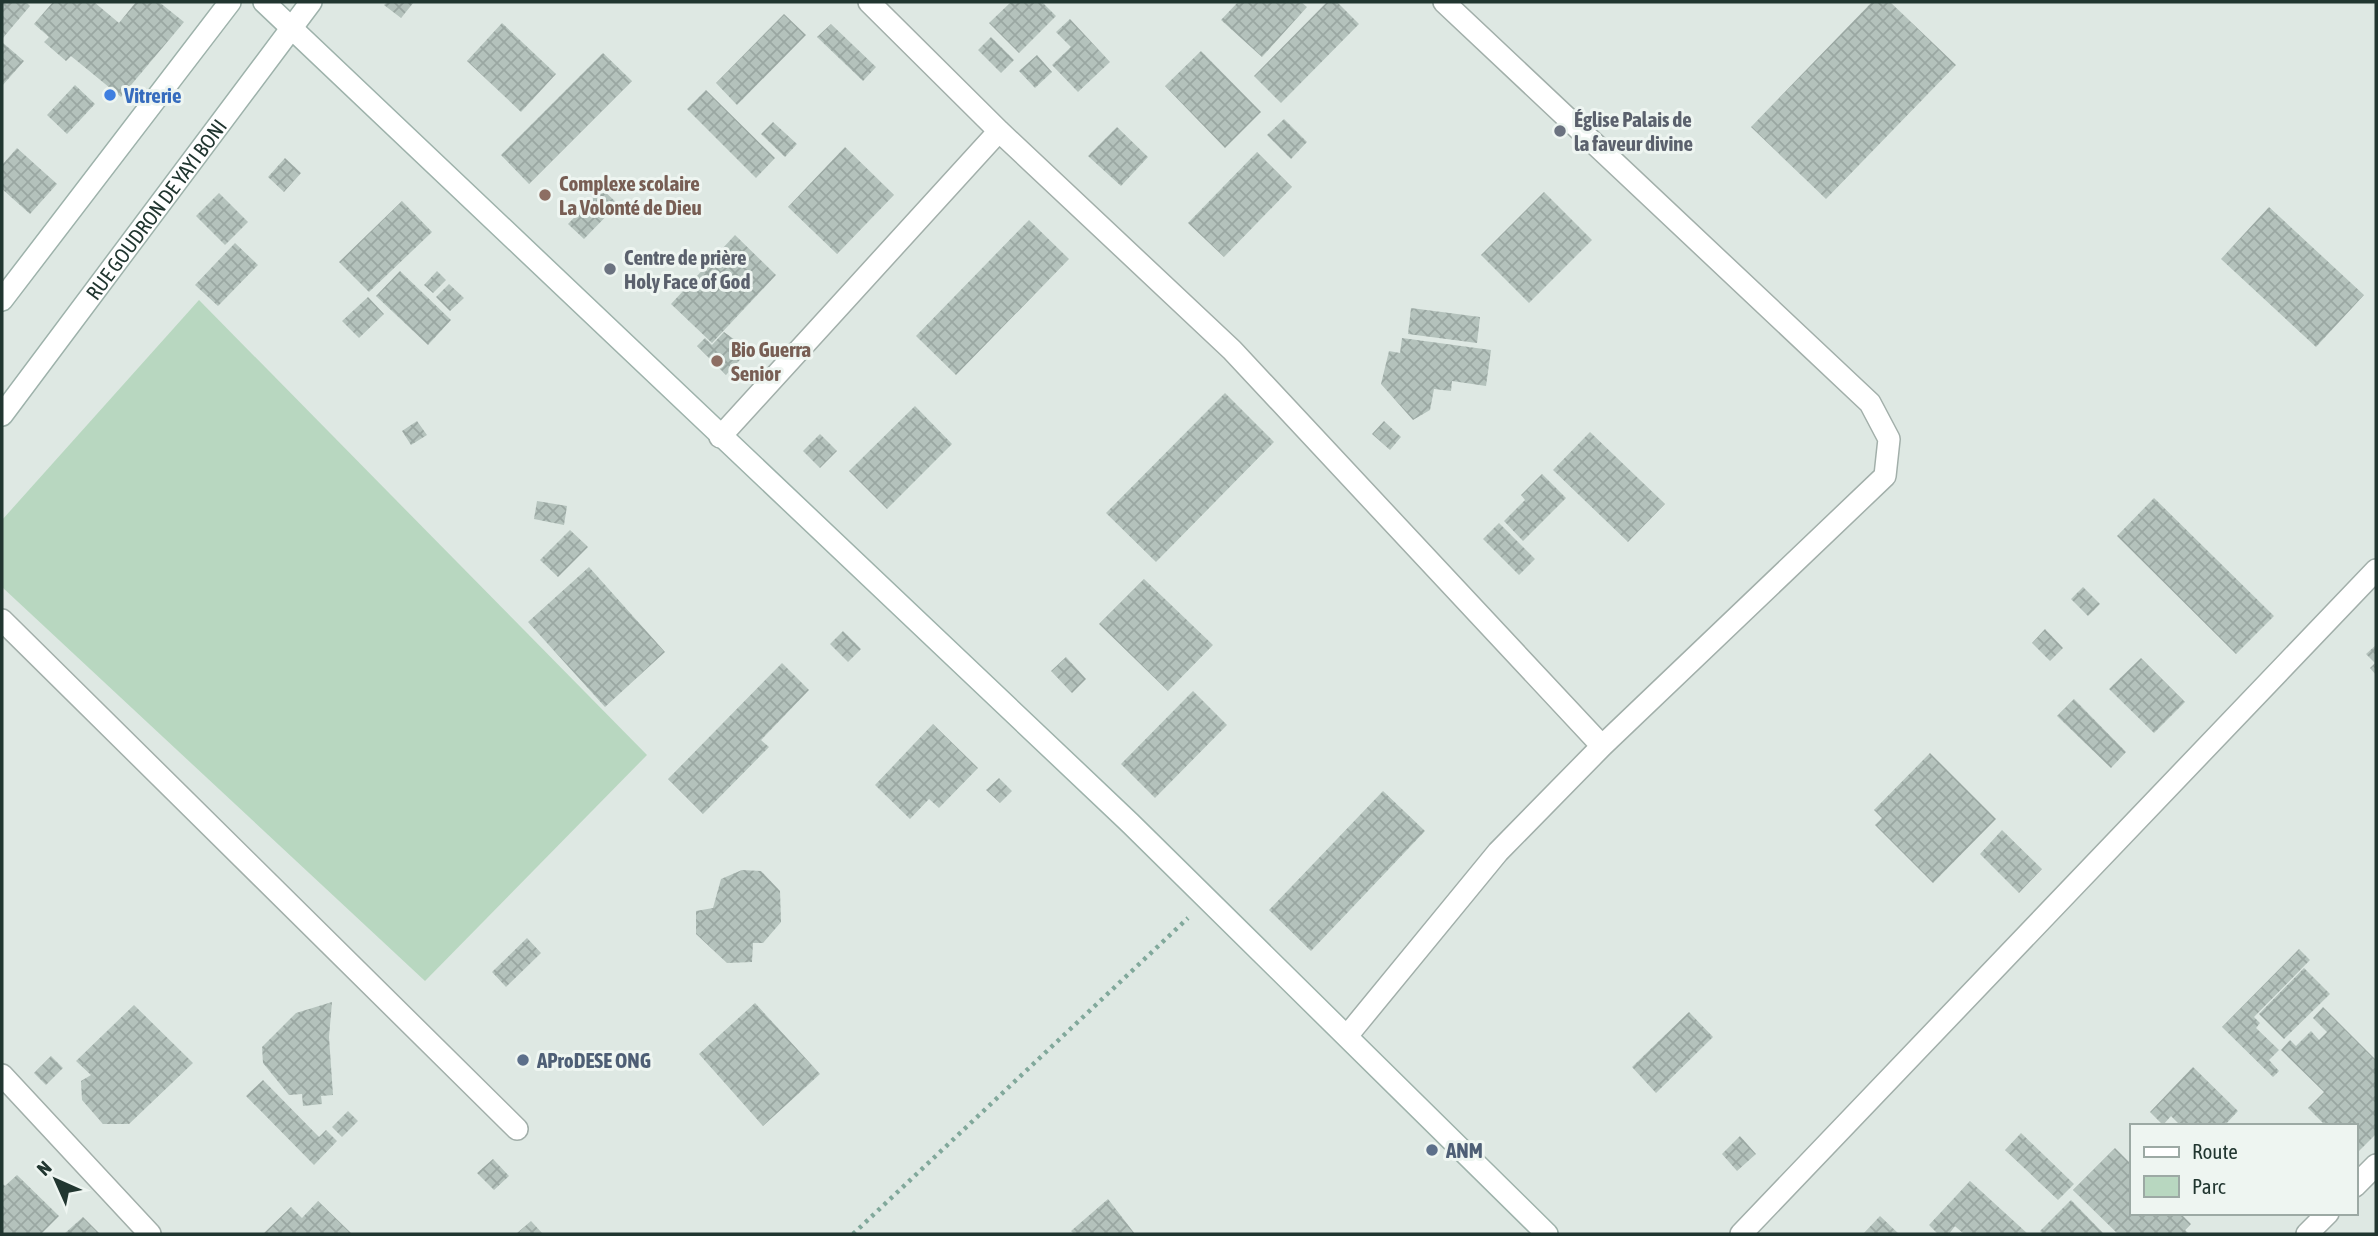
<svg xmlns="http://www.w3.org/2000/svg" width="2378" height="1236" viewBox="0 0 2378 1236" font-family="'Asap Condensed',sans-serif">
<defs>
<pattern id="building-cross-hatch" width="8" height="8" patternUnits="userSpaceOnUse" patternTransform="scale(1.75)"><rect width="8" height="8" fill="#b4c2bc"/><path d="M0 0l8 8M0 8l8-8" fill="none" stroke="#9aa7a2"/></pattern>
</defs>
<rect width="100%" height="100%" fill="#dee8e3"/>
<path fill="#b8d7c0" d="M199,300L647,755L425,981L2,587V520Z"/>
<path fill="url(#building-cross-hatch)" d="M2,2H26L30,6L2,39Z
M53,2H94L119,23L136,2H159L184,22L121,97L71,56L66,61L44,42L49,37L34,24Z
M387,2H414L401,18L384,5Z
M1011,2H1042L1056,16L1019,53L989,23Z
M1238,2H1301L1307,7L1262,57L1221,20Z
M1327,2H1337L1359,24L1281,103L1254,76Z
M1872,2H1890L1956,65L1826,199L1751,127Z
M784,14L806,35L737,105L716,83Z
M1070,19L1110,62L1078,92L1052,65L1071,47L1056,32Z
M502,23L556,74L521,112L467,61Z
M831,24L876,67L863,81L817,37Z
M991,37L1014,60L1001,73L978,50Z
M2,42L24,61L2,86Z
M1201,51L1261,112L1225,148L1165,86Z
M603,53L632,81L529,184L501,155Z
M1037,55L1052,72L1035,88L1019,71Z
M75,85L95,104L67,134L47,115Z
M706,90L775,158L756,178L687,109Z
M1284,119L1307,142L1291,159L1267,135Z
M773,122L797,144L785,157L761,134Z
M1117,127L1148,157L1121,186L1088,156Z
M845,147L894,195L837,254L788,207Z
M17,148L57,184L30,214L2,189V165Z
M1257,152L1292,187L1224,257L1188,223Z
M285,158L301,173L284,192L268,177Z
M602,189L618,204L584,239L568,224Z
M1544,192L1592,240L1529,303L1481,255Z
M219,193L248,222L225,245L196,216Z
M402,201L432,232L369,292L339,262Z
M2269,207L2364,295L2316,347L2221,259Z
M1029,220L1069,259L956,375L916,336Z
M735,235L776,275L712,343L671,304Z
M235,243L258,265L218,306L195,285Z
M400,271L451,320L428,345L376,296Z
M437,271L446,280L433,293L424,285Z
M449,284L464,298L450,311L436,297Z
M368,297L384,314L359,338L342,321Z
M1411,308L1480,317L1477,343L1408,334Z
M724,332L749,350L726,375L697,346L705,338L712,345Z
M1402,338L1491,350L1486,386L1452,381L1451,391L1434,389L1430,410L1413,420L1381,384L1389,351L1400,353Z
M1225,393L1274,442L1156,562L1106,513Z
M915,406L952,444L887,509L849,471Z
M417,421L427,435L411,445L402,431Z
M1384,421L1401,437L1390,450L1372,434Z
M1590,432L1665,504L1628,542L1553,470Z
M820,434L837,451L820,468L803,451Z
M1542,474L1566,498L1523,541L1504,521L1525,500L1521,495Z
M2154,498L2274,616L2236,654L2117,536Z
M537,501L567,506L564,525L534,519Z
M1499,523L1535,559L1519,575L1483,539Z
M570,530L588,547L558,577L540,560Z
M589,567L665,652L605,707L528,622Z
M1144,579L1213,645L1168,691L1099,624Z
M2083,587L2100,604L2088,616L2071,599Z
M2045,629L2063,648L2050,661L2032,643Z
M843,631L861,649L848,662L830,644Z
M2376,645V675L2370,668L2375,663L2366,654Z
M1066,657L1086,679L1072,693L1051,671Z
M2141,658L2185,702L2154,733L2109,689Z
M782,663L809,690L761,740L769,747L703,814L668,779Z
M1193,691L1227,725L1155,798L1121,764Z
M2074,699L2126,752L2111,768L2057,716Z
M933,724L978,768L939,808L929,799L910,819L875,785Z
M1930,753L1996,819L1933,883L1875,825L1882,818L1874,810Z
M999,778L1012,791L1000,803L986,790Z
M1383,791L1425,831L1311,951L1269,910Z
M2002,830L2042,869L2019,893L1980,854Z
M742,870L761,871L780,891L781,922L763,943H753L752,962L727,963L696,934V911L713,908L721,879Z
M527,938L541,953L506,987L492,972Z
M2299,949L2310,960L2254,1017L2260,1023L2256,1028L2279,1050L2269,1060L2279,1071L2273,1077L2222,1027Z
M2304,968L2330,994L2284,1039L2259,1014Z
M332,1002L329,1037L333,1095L321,1096L322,1104L303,1106L302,1094L289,1095L263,1063L262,1047L296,1013Z
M755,1003L820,1074L763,1126L699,1054Z
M134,1005L193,1063L129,1124H103L82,1100L81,1081L91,1075L76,1061Z
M2323,1007L2376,1060V1134L2355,1155V1126H2326L2308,1108L2324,1092L2281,1050L2290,1040L2296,1046L2311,1031L2319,1040L2327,1032L2313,1018Z
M1689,1012L1713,1037L1656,1093L1632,1067Z
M51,1056L63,1068L46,1085L34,1073Z
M2193,1067L2238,1111L2224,1126H2181L2171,1116L2163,1125L2150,1112Z
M263,1080L319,1137L326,1130L337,1141L314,1165L246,1096Z
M348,1111L358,1121L342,1137L332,1127Z
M2021,1133L2074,1184L2058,1200L2005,1150Z
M1740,1136L1756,1154L1737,1171L1722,1154Z
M2115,1148L2131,1164V1213H2180L2191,1224L2185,1230L2189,1234H2118L2073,1190Z
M493,1159L509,1176L494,1190L477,1173Z
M17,1175L59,1216L41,1234H2V1183L5,1186Z
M1970,1181L2028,1234H1964L1955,1226L1949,1234H1938L1929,1225Z
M1108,1199L1135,1234H1074L1071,1231Z
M2071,1200L2104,1234H2043L2040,1231Z
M318,1201L352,1234H263L291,1207L302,1218Z
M1880,1216L1899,1234H1863Z
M83,1217L100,1234H64Z
M531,1221L543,1234H516Z"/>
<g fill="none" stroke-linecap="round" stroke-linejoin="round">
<defs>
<path id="street" d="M869,2L999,131L1232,350L1602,746
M720,437L999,131
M2,620L517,1129
M1347,1036L1498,852L1602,746L1885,476L1889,439L1870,403L1444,2
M2,1075L150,1234
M2355,1186L2376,1165
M1741,1234L2376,570
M2307,1234L2328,1213"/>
<g id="secondary">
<path d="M264,2L1130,823L1547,1234"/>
<path d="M2,300L230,2"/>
<path id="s1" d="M2,415L311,2"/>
</g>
</defs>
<use href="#street" stroke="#a2afaa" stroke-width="24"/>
<use href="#secondary" stroke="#9eb2ab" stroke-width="24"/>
<path stroke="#81a89b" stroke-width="4.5" stroke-dasharray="3.5 5" stroke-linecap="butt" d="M853,1234L1188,918"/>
<use href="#street" stroke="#fff" stroke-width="21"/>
<use href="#secondary" stroke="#fff" stroke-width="21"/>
</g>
<circle fill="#3f7fe0" stroke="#eef5f1" stroke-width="2.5" cx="110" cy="95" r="7"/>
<g fill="#6b7280" stroke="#eef5f1" stroke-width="2.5">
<circle cx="1560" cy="131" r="7"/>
<circle cx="610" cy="269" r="7"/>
</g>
<g fill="#8d6e63" stroke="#eef5f1" stroke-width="2.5">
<circle cx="545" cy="195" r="7"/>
<circle cx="717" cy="361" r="7"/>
</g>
<g fill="#5c6f8a" stroke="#eef5f1" stroke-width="2.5">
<circle cx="523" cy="1060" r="7"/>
<circle cx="1432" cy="1150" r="7"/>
</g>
<g text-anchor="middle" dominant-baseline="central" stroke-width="6" stroke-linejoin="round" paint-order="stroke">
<g font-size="21" font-weight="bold" fill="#366cbe" stroke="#eef5f1" text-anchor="start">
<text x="124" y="95">Vitrerie</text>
</g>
<g font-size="21" font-weight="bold" fill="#5b616d" stroke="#eef5f1" text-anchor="start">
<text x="1574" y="119">Église Palais de<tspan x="1574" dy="24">la faveur divine</tspan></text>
<text x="624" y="257">Centre de prière<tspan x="624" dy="24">Holy Face of God</tspan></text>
</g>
<g font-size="21" font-weight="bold" fill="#785e54" stroke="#eef5f1" text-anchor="start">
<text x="559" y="183">Complexe scolaire<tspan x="559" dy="24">La Volonté de Dieu</tspan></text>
<text x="731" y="349">Bio Guerra<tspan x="731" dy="24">Senior</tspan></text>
</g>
<g font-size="21" fill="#213630" stroke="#eef5f1">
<text stroke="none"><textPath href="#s1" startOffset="257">RUE GOUDRON DE YAYI BONI</textPath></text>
</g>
<g font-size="21" font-weight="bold" fill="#4e5e75" stroke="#eef5f1" text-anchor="start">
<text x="537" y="1060">AProDESE ONG</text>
<text x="1446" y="1150">ANM</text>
</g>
</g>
<rect width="2378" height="1236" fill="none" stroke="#213630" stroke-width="7"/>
<rect x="2130" y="1124" width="228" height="91" fill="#eef5f1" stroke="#9ca9a4" stroke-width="2"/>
<rect x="2144" y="1147" width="35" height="10" fill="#ffffff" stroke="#9ca9a4" stroke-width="2"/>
<text x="2192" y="1159" font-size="21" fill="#213630">Route</text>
<rect x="2144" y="1176" width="35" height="21" fill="#b8d7c0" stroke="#9ca9a4" stroke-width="2"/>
<text x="2192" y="1194" font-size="21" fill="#213630">Parc</text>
<g transform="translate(56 1180) rotate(315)" stroke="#eef5f1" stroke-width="5" paint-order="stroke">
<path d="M0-5L12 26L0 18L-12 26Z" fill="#213630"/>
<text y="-10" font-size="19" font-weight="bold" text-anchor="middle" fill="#213630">N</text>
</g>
</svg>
